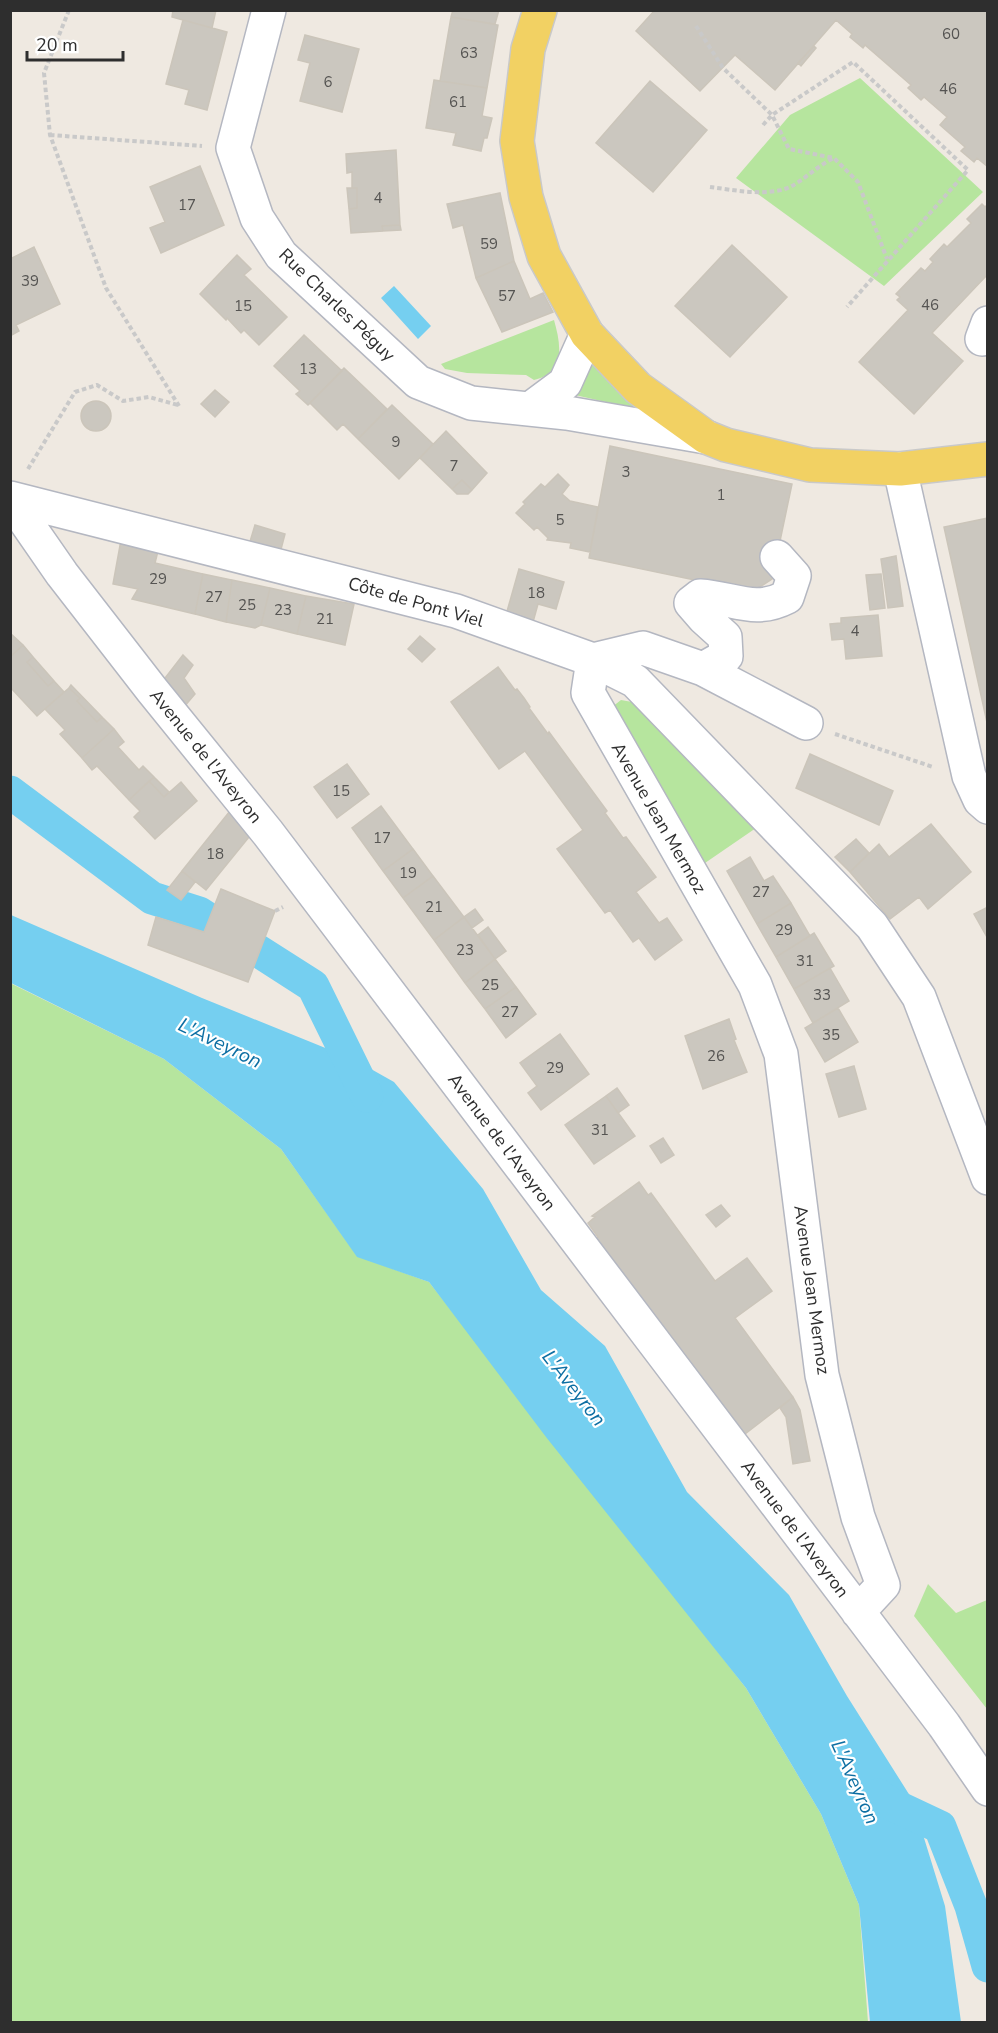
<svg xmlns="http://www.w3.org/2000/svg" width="998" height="2033" viewBox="0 0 998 2033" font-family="'Nunito Sans',sans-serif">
<rect width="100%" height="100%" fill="#efe9e1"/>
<path fill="#b6e59e" d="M860,78L983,192L884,286L736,178L790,115Z
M554,320C561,345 566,372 534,380L526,375L467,373L445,369L441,364Z
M592,357L650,412L566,393Z
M621,700L632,702L756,828L705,863L616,720L612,707Z
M10,983L164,1059L281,1149L357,1256L429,1282L746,1688L821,1814L859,1905L868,2022H11Z
M928,1584L956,1613L987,1600V1709L914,1616Z"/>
<path fill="#75cff0" d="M394,286L431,326L418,339L381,298Z
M11,915L202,998L355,1060L394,1082L483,1189L541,1290L605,1346L687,1492L789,1595L847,1696L912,1799L945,1906L961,2022H870L859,1905L821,1814L746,1688L546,1437L429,1282L357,1257L281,1149L164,1059L11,983Z"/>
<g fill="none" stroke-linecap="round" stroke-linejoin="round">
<path stroke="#75cff0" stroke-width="33" d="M10,792L152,898L199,913L313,986L367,1096
M878,1795L889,1803L940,1827L971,1906L988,1966"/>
</g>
<path fill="#cbc7bf" stroke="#cbc5ba" stroke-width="1.5" d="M173,10H216L212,28L172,17Z
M453,10H499L495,24L451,17Z
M655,10H988V167L977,158L974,162L961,151L965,147L940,125L947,117L924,97L921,100L908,88L911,85L865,45L863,48L850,37L852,34L836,20L775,90L735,55L700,91L636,31Z
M451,17L498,25L487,88L440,81Z
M183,20L227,32L207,110L185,104L189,90L166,84Z
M305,35L359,49L342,112L300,101L310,63L298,60Z
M814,46L816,48L801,66L798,63Z
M434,80L487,88L482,116L492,118L487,138H484L481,151L453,145L456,133L426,128Z
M650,81L707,130L653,192L596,143Z
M396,150L400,225L382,226L383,231L351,233L349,209L357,208V188H352V172L347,173L346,154Z
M200,166L224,225L161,253L150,228L165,222L150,187Z
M347,188H357V208L349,209Z
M500,193L514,261L476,278L463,225L453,228L447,204Z
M982,204L985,207L988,204V274L932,333L963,361L914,414L859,362L908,310L897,300L900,297L896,294L921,268L925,271L933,262L930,259L944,244L947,247L971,223L967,219Z
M400,225L401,230L383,231L382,226Z
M732,245L787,297L730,357L675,306Z
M34,247L60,304L16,325L19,331L10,336V259Z
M237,255L251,269L244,275L287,317L259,345L244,330L241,333L227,318L226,320L200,294Z
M514,261L530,299L543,293L553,312L502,332L476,278Z
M304,335L342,371L308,405L296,394L300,391L274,366Z
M344,368L387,409L358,439L343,424L337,430L310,403Z
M215,390L229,402L215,417L201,404Z
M81 416a15 15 0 1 1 30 0a15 15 0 1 1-30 0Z
M392,405L433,444L399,479L358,439Z
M446,431L487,473L472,490L462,480L452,489L420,458Z
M610,446L792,484L772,579L752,592L589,558Z
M558,474L569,485L562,494L570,501L598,507L590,552L570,548L571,543L547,540L548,538L537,527L534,530L516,513L525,504L523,502L541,484L545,487Z
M462,480L472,490L468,494H457L452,489Z
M988,518V727L944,527Z
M255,525L285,534L280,553L249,545Z
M121,540L158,551L155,563L203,574L195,614L132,599L138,589L113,584Z
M896,556L903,606L888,608L881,559Z
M519,569L564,582L556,609L538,604L533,622L506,615Z
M203,574L232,580L226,622L195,614Z
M881,574L885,608L870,610L866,575Z
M232,580L270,588L261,625L255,628L226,622Z
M270,588L306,596L297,634L261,625Z
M306,596L354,604L345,645L297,634Z
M878,615L882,656L846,659L844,639L832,640L830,624L841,623V618Z
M10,633L23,645L10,657Z
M420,636L435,649L422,662L408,649Z
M23,645L33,657L27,662L48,686L54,681L64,692L37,716L10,687V657Z
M183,655L193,665L184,678L195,694L183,708L162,682Z
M33,657L54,681L48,686L27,662Z
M498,667L515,690L517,689L524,698L530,707L529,708L548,734L549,732L607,811L605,813L623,838L626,837L656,877L636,892L659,923L667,918L682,940L655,960L639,938L633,942L610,910L605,913L557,849L583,830L525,751L499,769L451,702Z
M71,685L102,717L97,722L77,701L80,698L69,688Z
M69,688L80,698L77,701L97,722L102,717L114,729L82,758L60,734L65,730L45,709Z
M114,729L124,742L118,747L139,770L143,766L154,777L129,800L97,766L92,770L82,758Z
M810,754L893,791L879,825L796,788Z
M347,764L369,794L337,818L314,787Z
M154,777L169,792L164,797L149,781Z
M149,781L164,797L181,782L197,801L155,839L134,817L140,811L129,800Z
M381,806L413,849L383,871L352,828Z
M230,811L249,837L206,890L182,871Z
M931,824L971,872L928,909L919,897L890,919L850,872L879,844L889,857Z
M856,839L869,853L850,872L835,857Z
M413,849L433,876L403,898L383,871Z
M750,857L764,881L773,876L791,903L757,924L727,871Z
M182,871L195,882L181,900L167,890Z
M433,876L464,917L434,940L403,898Z
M221,889L275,911L248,982L148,945L156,917L204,932Z
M791,903L810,936L776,957L757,924Z
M988,907V939L974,914Z
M475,909L483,920L472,928L464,917Z
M464,917L495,959L465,983L434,940Z
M488,927L506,951L495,959L478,935Z
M814,933L834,966L794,989L776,957Z
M495,959L516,987L485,1009L465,983Z
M830,968L849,1001L813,1023L794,989Z
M516,987L536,1014L506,1038L485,1009Z
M838,1008L858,1042L825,1062L805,1028Z
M729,1019L736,1039L734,1040L747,1072L703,1089L685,1036Z
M560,1034L589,1074L541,1110L528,1093L537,1086L520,1063Z
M854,1066L866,1109L839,1117L826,1074Z
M617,1088L629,1105L618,1113L606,1096Z
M606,1096L635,1136L594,1164L565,1125Z
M663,1138L674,1155L661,1163L650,1146Z
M639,1182L648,1195L651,1193L715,1281L747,1258L772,1291L735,1318L793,1397L745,1434L595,1238L598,1237L588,1223L595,1217L592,1216Z
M721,1205L730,1216L716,1227L706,1215Z
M793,1397L800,1410L810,1461L793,1464L786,1417L780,1408Z"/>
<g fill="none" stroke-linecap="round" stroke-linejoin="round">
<defs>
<path id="minor" d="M269,10L233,148L257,218L281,255L418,382L471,403L567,413L706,437
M982,339L988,323
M530,409L565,383L587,334
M900,469L969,776L980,800L988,807
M10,498L456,611L593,660L635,681L872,926L919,997L988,1178
M10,499L62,574L152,690L268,833L663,1354L944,1725L988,1789
M593,660L588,693L755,985L781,1054L822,1375L858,1517L883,1585L858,1612
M593,660L643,648L703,669L806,723
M703,669L726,656L725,637L704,618L691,603L700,596C734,598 754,614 787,597L794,576L777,557"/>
<path id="major" d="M540,10L528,49L517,141L526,197L544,256L587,334L638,388L706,437L726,445L810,465L900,469L988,459"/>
</defs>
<use href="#minor" stroke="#b4b7c1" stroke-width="36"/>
<use href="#major" stroke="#c9c9c9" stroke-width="36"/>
<path stroke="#c9c9c9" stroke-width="4" stroke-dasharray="4.5 3" stroke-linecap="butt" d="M69,10L44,73L50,135L106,288L179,406
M696,26L723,68L772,115L789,149L834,158L858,182L887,259
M763,125L772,115L853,62L968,170L847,307
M50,135L202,146
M710,187C734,190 767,197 790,187C804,180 817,166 834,158
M28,469L75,392L97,385L123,401L149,397L178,405
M835,734L933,767
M275,911L283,907"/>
<use href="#minor" stroke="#fff" stroke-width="33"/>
<use href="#major" stroke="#f2d163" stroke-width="33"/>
</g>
<g text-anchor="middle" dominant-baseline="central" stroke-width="4.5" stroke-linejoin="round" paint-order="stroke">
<g font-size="15" fill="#555452">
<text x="951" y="34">60</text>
<text x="469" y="53">63</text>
<text x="328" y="82">6</text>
<text x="948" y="89">46</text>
<text x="458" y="102">61</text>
<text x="378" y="198">4</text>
<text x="187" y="205">17</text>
<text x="489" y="244">59</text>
<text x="30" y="281">39</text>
<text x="507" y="296">57</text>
<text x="930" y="305">46</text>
<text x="243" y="306">15</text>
<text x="308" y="369">13</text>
<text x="396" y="442">9</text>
<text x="454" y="466">7</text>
<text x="626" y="472">3</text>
<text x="721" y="495">1</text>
<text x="560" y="520">5</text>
<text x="158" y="579">29</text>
<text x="536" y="593">18</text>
<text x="214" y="597">27</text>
<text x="247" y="605">25</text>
<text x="283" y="610">23</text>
<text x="325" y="619">21</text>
<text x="855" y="631">4</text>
<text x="341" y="791">15</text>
<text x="382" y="838">17</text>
<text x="215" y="854">18</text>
<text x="408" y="873">19</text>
<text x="761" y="892">27</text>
<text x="434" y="907">21</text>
<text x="784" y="930">29</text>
<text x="465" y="950">23</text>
<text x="805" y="961">31</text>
<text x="490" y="985">25</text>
<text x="822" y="995">33</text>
<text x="510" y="1012">27</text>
<text x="831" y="1035">35</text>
<text x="716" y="1056">26</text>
<text x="555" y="1068">29</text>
<text x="600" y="1130">31</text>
</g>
<g font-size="18" fill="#2e2e2e" stroke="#fff">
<text transform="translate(337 305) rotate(44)">Rue Charles Péguy</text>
<text transform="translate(416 602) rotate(16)">Côte de Pont Viel</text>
<text transform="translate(206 756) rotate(51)">Avenue de l'Aveyron</text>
<text transform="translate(659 818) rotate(60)">Avenue Jean Mermoz</text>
<text transform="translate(502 1142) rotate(53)">Avenue de l'Aveyron</text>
<text transform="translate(812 1290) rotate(82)">Avenue Jean Mermoz</text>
<text transform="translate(795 1529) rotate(53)">Avenue de l'Aveyron</text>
</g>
<g font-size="20" font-style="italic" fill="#0d6fa3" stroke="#fff">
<text transform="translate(220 1043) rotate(26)">L'Aveyron</text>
<text transform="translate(574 1388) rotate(52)">L'Aveyron</text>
<text transform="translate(855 1782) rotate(66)">L'Aveyron</text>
</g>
</g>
<rect width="998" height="2033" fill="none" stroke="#2e2e2e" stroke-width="24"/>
<path d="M27 51v9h96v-9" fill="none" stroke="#2e2e2e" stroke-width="3"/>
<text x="36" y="51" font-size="18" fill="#2e2e2e" stroke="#ffffff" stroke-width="4.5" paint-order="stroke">20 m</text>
</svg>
